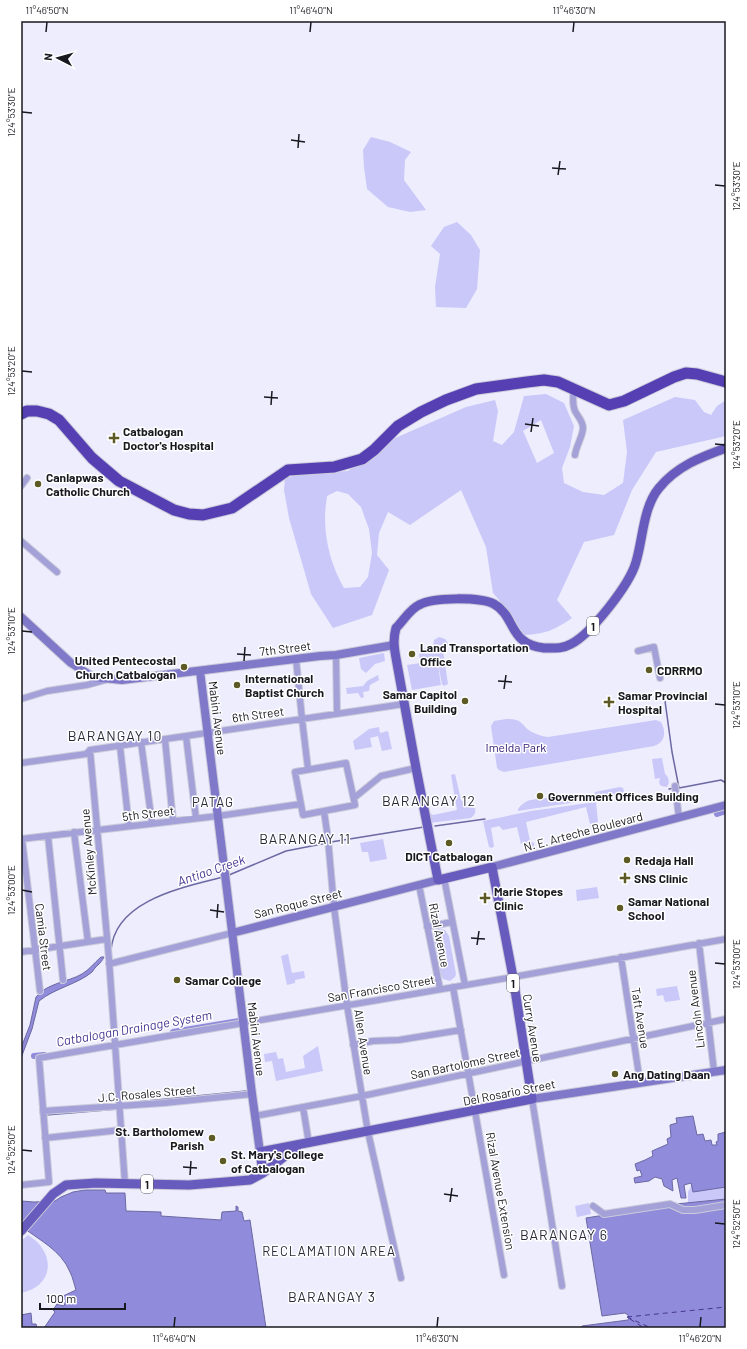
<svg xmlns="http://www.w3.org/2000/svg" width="747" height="1349" viewBox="0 0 747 1349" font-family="Barlow,sans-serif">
<rect width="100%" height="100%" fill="#ededfe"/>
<path fill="#c9c8f8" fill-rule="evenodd" d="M371,137L390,142L411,152L405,160L404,180L426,210L410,212L388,207L367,189L364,167L363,150Z
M457,222L471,235L480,250L477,289L466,308L436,307L435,287L440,254L431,246L444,227Z
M546,394L564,403L574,426L570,447L562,468L564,483L583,492L604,495L623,483L627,452L623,420L675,397L695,400L704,412L711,415L717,406L726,400V436L656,452L632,490L614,535L584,542L557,600L572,618C554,630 546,634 524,635L510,613L493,593L486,547L461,490L410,525L388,512L379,533L377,555L389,570L372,615L333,628L311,594L289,518L284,490L285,478L301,474L348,471L393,439L466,407L495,400L498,411L493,441L502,445L514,432L524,396ZM541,420L554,453L537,463L523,431ZM337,491L348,494L361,507L369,529L372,553L368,577L360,587L344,588C332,567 325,543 325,518C325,511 326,503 327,496Z
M439,637L445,639L448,643L447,648L443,651L448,684L444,686L442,684L437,659L441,685L412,690L407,665L427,662L421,661C419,657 418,654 422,649C429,648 434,648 434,640Z
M384,653L385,661L375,664L366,673L361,669L359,658Z
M378,675L379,680L370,685L369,691L363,692L364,697L361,698L358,693L347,694L346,688L363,686L367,681Z
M506,719C509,719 513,719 516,720C520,721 523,724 526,728C532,733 540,736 548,737L656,720L661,722C666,731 666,742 654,746L504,772L499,770L497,768L491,726L494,721Z
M379,727L380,733L388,731L392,749L382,751L378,736L370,738L372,747L355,750L353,741L369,729Z
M662,758L665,774C669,777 670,782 667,787L661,786L659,783L660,778L655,779L652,759Z
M455,774L461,800L467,805L475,808C476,813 475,814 471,818L429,823L428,814L430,813L433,815L457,810L451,775Z
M620,787L623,788L624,791L621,795L518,811V809C521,805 525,801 531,800C539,798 561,796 567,800L594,795L595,792Z
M596,802L598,822L590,824L586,807L526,822L530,841L534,843V848L531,850L528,848L526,842L521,844L517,827L503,830L499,826L491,828L494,846L492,848L489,847L483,821L531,811Z
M383,839L387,859L370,862L368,852H362L360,843Z
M597,887L599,898L577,901L576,890Z
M439,929L445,930L449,936L456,974L455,977L450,981L443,979L440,973L433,936L436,930Z
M288,954L292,973L304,971L305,978L295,980V983L287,985L281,956Z
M677,986L680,1000L665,1002L663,995L657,996L656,989Z
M318,1046L323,1071L276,1081L272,1061L265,1062L264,1054L276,1052L278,1059L283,1058L286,1072L305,1068L303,1056Z
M726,1152V1202L688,1207V1192L709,1154Z
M589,1203L591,1214L577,1217L575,1206Z
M28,1235C56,1252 55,1286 21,1293V1241Z"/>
<path fill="#908bda" stroke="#6c68a2" d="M101,957H104C102,961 101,962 98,965C95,967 94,970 92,972C78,984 55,988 39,1001L32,1029L21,1058V1048L30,1025L36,997C47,983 68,982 82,974C89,970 94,963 101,957Z
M693,1116L697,1135L703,1134L705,1141L711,1140L712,1145H717L716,1142L718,1141V1134L726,1132V1187L693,1192L691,1183L684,1185L686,1198H681L677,1178L672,1180L673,1191L664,1186L662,1179L655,1177L649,1181L635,1183L634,1178L642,1176L640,1170L637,1171L635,1164L645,1160L653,1156L652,1151L668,1144L667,1139L671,1137L670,1125L677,1123L676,1118Z
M85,1190H105L106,1193H125L126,1211L161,1212V1216L221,1220L222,1212L236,1211V1206L238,1207V1211L242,1212L244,1221L250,1220L266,1328H44L55,1312L53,1310L57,1304L64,1306L66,1300L61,1297L76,1290C74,1284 73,1278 70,1272C61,1250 39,1240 21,1226V1201L34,1202L55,1201L61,1197L73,1192Z
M726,1199V1328H581L582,1326L628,1320L629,1318L628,1315L625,1313L602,1316L586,1218L666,1205Z
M31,1313L32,1324H36L37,1328H21V1315Z"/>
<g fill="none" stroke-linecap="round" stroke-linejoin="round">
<path stroke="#6c68a2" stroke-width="1.5" d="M665,701L672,752L679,788
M679,788L721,780L726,783
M669,789L674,788
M435,826L485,819
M331,842L424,827
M229,875L286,851L327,843
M111,951C114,900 184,887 223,877
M137,1102L246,1091
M46,1115L118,1109
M41,1117L40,1108H41"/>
<path stroke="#908bda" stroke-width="6" d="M717,814L726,811
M173,1032L239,1021
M34,1056L44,1055"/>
<path stroke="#483794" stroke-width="1" stroke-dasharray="5 4" stroke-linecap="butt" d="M627,1317L726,1307
M627,1317L651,1328
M630,1319L644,1328"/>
<defs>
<path id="street" d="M574,388C573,395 572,404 575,411C578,417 583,421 583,428C583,436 576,446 575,455
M21,486L27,478
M21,541L57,572
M638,651L654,647L660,678
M336,655L337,714
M296,659L302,719L308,769
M21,699L47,691L87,685L105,680
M186,736L196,818
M165,739L173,821
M141,742L152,823
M120,746L129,826
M90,750L109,959L125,1184
M21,763L86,754L90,750L404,704
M346,763L355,805L303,815L295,772Z
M675,786L679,818
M354,798L381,776L416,768
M324,811L328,839L334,907L347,1005L368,1132L401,1278
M74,832L88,942
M48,836L63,980
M21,839L218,816L301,804
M22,839L40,991
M444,878L465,985
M419,885L440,989
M427,927L452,922
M699,943L714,1071
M21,952L107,939
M621,957L640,1082
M109,964L232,933
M453,987L504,1275
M353,1045L373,1041L399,1040L461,1030
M532,1099L562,1286
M303,1107L309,1144
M43,1111L164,1103L252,1094
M255,1116L362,1096L726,1019
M45,1138L121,1130
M21,1185L49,1182L39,1058L513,977L726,939
M593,1206L604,1214L670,1204L683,1210H695L726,1205"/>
<path id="secondary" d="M21,617L71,663L93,677L122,680L320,656L336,655L394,645
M200,671L252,1094L260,1152
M492,867L726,805
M232,933L438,880
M532,1099L726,1070"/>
<path id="primary" d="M263,1173L260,1152L532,1099L513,977L492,867L438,880L416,768L396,658C394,647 393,639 396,628C404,620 410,609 419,605C433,597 480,597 494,604C516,616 508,644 544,648C554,648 562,649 571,644C591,634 630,584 636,562C643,539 643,507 659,488C677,466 701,457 726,448
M21,1231L53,1194L66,1185L96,1183L189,1185L250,1180L263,1173L297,1147"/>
<path id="highway" d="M21,414L27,411H37L49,414L59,420L92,458L119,481L174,510L189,514L203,515L232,508L288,470L334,467L362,459L374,450L398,426L421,412L446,400L476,389L527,382L544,380L558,382L609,405L624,401L674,377L686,373L697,374L726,382"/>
</defs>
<use href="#street" stroke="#cbcbda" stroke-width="8"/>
<use href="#secondary" stroke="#cbcbda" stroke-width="10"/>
<use href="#primary" stroke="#cbcbda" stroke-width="11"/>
<use href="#highway" stroke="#cbcbda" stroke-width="13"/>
<use href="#street" stroke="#a3a1d8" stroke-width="6"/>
<use href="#secondary" stroke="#8079c9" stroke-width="8"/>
<use href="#primary" stroke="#685bbe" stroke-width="9"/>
<use href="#highway" stroke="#553fb3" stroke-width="11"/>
</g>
<path fill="none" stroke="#18181f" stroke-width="1.5" d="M46,32L47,22M310,32L311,22M573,32L574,22M22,112L32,113M291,140L305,142M298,148L299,134M552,168L566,169M558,175L560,161M715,185L725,186M22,371L32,372M264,397L278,398M271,405L272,391M525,424L539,426M531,432L533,418M715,444L725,445M22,631L32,632M237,654L251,655M244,661L245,647M498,681L512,682M504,689L506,675M715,704L725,705M22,890L32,892M210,910L224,912M217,918L218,904M471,938L485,939M477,945L479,931M715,963L725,964M22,1150L32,1151M183,1167L197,1168M190,1175L191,1161M444,1194L458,1196M450,1202L452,1188M715,1223L725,1224M174,1327L175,1317M437,1327L438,1317M700,1327L701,1317"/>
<g fill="#5d5a26" stroke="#fff" stroke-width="1.5">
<path d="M112 432h4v4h4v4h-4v4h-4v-4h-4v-4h4z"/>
<circle cx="38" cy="484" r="4"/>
<circle cx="412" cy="654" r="4"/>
<circle cx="184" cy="667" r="4"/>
<circle cx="649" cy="670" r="4"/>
<circle cx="237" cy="685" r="4"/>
<circle cx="465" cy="701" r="4"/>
<path d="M607 696h4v4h4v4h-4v4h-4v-4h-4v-4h4z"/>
<circle cx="540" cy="796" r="4"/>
<circle cx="449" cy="843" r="4"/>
<circle cx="627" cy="860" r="4"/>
<path d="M623 872h4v4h4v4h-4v4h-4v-4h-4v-4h4z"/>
<path d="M483 892h4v4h4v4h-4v4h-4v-4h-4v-4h4z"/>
<circle cx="620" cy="908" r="4"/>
<circle cx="177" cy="980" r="4"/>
<circle cx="615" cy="1074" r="4"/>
<circle cx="212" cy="1138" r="4"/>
<circle cx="223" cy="1161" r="4"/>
</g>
<g text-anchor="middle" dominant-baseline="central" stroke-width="3" stroke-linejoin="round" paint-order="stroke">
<g fill="#fff" stroke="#5d5d62" stroke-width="1">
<rect x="587" y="617" width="12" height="18" rx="3"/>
<rect x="507" y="974" width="12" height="18" rx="3"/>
<rect x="141" y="1175" width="12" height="18" rx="3"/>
</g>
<g font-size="11" font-weight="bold" fill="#18181f">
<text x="593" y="626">1</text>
<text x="513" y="983">1</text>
<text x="147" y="1184">1</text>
</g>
<g font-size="12" font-weight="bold" fill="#18181f" stroke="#fff" text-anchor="start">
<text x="123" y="431">Catbalogan<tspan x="123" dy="14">Doctor's Hospital</tspan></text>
<text x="46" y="477">Canlapwas<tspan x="46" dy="14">Catholic Church</tspan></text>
<text x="420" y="647">Land Transportation<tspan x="420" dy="14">Office</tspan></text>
<text x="176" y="660" text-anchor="end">United Pentecostal<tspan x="176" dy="14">Church Catbalogan</tspan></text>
<text x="657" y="670">CDRRMO</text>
<text x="245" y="678">International<tspan x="245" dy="14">Baptist Church</tspan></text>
<text x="457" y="694" text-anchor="end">Samar Capitol<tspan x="457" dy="14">Building</tspan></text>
<text x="618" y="695">Samar Provincial<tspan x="618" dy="14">Hospital</tspan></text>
<text x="548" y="796">Government Offices Building</text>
<text x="449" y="856" text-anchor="middle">DICT Catbalogan</text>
<text x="635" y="860">Redaja Hall</text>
<text x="634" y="878">SNS Clinic</text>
<text x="494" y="891">Marie Stopes<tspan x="494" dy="14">Clinic</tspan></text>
<text x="628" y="901">Samar National<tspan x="628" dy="14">School</tspan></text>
<text x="185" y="980">Samar College</text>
<text x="623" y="1074">Ang Dating Daan</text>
<text x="204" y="1131" text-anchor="end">St. Bartholomew<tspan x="204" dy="14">Parish</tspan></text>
<text x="231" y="1154">St. Mary's College<tspan x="231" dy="14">of Catbalogan</tspan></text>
</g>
<g font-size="12" fill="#18181f" stroke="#fff">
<text transform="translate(285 648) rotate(-7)">7th Street</text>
<text transform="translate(258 714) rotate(-8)">6th Street</text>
<text transform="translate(218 718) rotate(83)">Mabini Avenue</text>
<text transform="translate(148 813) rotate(-7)">5th Street</text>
<text transform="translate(583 831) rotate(-15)">N. E. Arteche Boulevard</text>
<text transform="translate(88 852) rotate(-95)">McKinley Avenue</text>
<text transform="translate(298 903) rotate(-14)">San Roque Street</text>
<text transform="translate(440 935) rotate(79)">Rizal Avenue</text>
<text transform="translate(44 937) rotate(83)">Camia Street</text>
<text transform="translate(381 988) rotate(-10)">San Francisco Street</text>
<text transform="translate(695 1009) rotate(-97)">Lincoln Avenue</text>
<text transform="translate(641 1018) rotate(81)">Taft Avenue</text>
<text transform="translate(533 1028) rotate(81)">Curry Avenue</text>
<text transform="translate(257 1039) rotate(83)">Mabini Avenue</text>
<text transform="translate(364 1042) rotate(81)">Allen Avenue</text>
<text transform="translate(465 1063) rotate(-12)">San Bartolome Street</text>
<text transform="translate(509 1092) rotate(-11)">Del Rosario Street</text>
<text transform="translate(147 1093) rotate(-5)">J.C. Rosales Street</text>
<text transform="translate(501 1191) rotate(80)">Rizal Avenue Extension</text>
</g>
<g font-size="12" fill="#2e1672" stroke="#fff">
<text x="516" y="747">Imelda Park</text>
</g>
<g font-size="13" letter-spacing="1" fill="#2a2939" stroke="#fff">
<text x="213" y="802">PATAG</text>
<text x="329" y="1251">RECLAMATION AREA</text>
</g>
<g font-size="13" font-style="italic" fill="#483794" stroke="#fff">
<text transform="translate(211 870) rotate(-19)">Antiao Creek</text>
<text transform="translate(134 1028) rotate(-10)">Catbalogan Drainage System</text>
</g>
<g font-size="14" letter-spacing="1" fill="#2a2939" stroke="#fff">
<text x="115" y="735">BARANGAY 10</text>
<text x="429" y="800">BARANGAY 12</text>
<text x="305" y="838">BARANGAY 11</text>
<text x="564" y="1234">BARANGAY 6</text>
<text x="332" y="1296">BARANGAY 3</text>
</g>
</g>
<rect width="747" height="1349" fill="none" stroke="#ffffff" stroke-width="44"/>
<g transform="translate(58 58) rotate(276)" stroke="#ffffff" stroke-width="3" paint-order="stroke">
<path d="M0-3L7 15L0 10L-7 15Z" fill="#18181f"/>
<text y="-6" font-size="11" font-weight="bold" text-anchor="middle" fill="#18181f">N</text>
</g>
<path d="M40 1303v6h85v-6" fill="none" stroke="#18181f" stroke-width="2"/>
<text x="46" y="1303" font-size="12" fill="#18181f" stroke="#ffffff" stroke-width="3" paint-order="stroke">100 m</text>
<rect x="22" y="22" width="703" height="1305" fill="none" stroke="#18181f" stroke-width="1.5"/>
<g font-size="10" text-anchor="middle" fill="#18181f">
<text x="47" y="14">11°46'50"N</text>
<text x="311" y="14">11°46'40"N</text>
<text x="574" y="14">11°46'30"N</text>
<text transform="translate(11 112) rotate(-90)" y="4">124°53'30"E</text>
<text transform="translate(736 186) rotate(-90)" y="4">124°53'30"E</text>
<text transform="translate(11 371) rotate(-90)" y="4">124°53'20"E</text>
<text transform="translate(736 445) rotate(-90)" y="4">124°53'20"E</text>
<text transform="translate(11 631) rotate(-90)" y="4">124°53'10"E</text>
<text transform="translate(736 705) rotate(-90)" y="4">124°53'10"E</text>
<text transform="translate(11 890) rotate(-90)" y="4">124°53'00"E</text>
<text transform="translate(736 964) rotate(-90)" y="4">124°53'00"E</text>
<text transform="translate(11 1150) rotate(-90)" y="4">124°52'50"E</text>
<text transform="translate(736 1224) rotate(-90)" y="4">124°52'50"E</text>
<text x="174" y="1342">11°46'40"N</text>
<text x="437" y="1342">11°46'30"N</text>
<text x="700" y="1342">11°46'20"N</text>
</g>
</svg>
